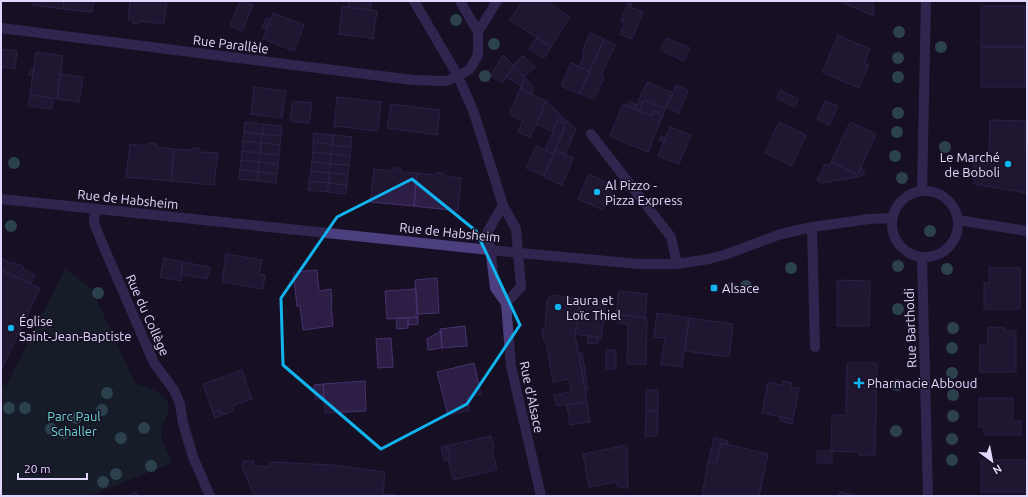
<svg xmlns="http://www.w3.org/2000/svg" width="1028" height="497" viewBox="0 0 1028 497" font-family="Ubuntu,sans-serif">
<rect width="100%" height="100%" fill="#171024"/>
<path fill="#142a2e" d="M65,269L91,288L135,383C149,388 173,394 168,413C166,419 162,424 161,431C160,441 169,453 172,463L89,496H1V383L6,386Z"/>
<path fill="#2c1e44" stroke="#47316e" d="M33,1H64L63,9L33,5Z
M64,1H94L92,12L63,9Z
M130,1H167L164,24L139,21L137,24L133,23L132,20H128Z
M240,1L253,5L242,31L230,26Z
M349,1H372L370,10L348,7Z
M522,1H546L570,17L551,47L510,20Z
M838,1H873L874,16Z
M628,3L632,4L630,7L643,12L632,39L620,34L625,23L621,21Z
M342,6L377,11L373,39L362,36V37L339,34Z
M981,6H1025V47H981Z
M273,13L304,25L294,51L263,39Z
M266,18L270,19L266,29L262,28Z
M590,33L604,39L589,71L579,67L584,54L582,53Z
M838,35L870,49L864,63L869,65L859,88L822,72Z
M537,37L551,47L544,58L529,49Z
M666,38L690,48L684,61L661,50Z
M604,39L615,45L601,76L604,78L594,99L580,94Z
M981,47H1025V87H981Z
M1,49L17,51L15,69L1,67Z
M36,52L63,56L57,99L30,95Z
M503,55L514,66L502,83L491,75Z
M523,56L535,67L524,77L513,65Z
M571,63L589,71L580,94L561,86Z
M514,66L525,78L522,86L506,77Z
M30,69H34L33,75H29Z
M61,74L83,77L79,102L57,99Z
M525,78L534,87L531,94L520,89Z
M647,82L673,93L665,109L644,100L639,111L635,109Z
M676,85L688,90L679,113L666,107Z
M254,87L286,91L282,118L251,114Z
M520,89L546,101L530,137L518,132L523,121L509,114Z
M780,90L798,99L795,107L777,98Z
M30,95L53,98L52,109L28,106Z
M337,97L381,102L378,131L334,126Z
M644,100L665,109L663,115L654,111L652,116L639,111Z
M293,101L312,103L309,123L290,121Z
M546,101L567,121L566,124L561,122L562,119L559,118L553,131L536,124Z
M629,101L637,105L635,109L627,106Z
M825,101L838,106L829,125L817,119Z
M391,104L440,110L437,135L387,128Z
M623,104L652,116L654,111L663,115L648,152L610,136Z
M559,118L562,119L561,122L566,124L554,154L545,150Z
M990,120L1026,121L1027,193L974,184V155H989Z
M567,121L576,129L565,155L555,150Z
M245,122L264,124L262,134L244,132Z
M779,122L806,135L792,166L765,153Z
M850,122L876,134L858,174L831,162Z
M264,124L282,126L281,136L262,134Z
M670,127L691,135L679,164L658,156Z
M244,132L262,134L261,143L243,141Z
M314,133L333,135L332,145L313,142Z
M262,134L281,136L280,145L261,143Z
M333,135L352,137L351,147L332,145Z
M661,136L666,138L664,142L659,140Z
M243,141L261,143L260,153L242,151Z
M313,142L332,145L331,154L313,152Z
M149,143L156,144L157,147L174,149L171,181L126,177L130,144L147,146Z
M261,143L280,145L279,155L260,153Z
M332,145L351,147L350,156L331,154Z
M536,146L554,154L544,176L526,168Z
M193,148H199L200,152L218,153L214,185L171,181L174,149L191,150Z
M555,150L573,158L562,185L544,177Z
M242,151L260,153L259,162L241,160Z
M313,152L331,154L330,164L312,162Z
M260,153L279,155L278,165L259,162Z
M331,154L350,156L349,165L330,164Z
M241,160L259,162L258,172L240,170Z
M259,162L278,165L277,174L258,172Z
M312,162L330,164L329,173L311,171Z
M831,162L858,174L860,168L865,170L862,176L823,183L817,180L825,164L830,166Z
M330,164L349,165L348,175L329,173Z
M394,168H400L402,172L417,173L414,206L370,202L374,169L391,171Z
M240,170L258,172L257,181L239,179Z
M311,171L329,173V183L309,181Z
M258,172L277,174L276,183L257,181Z
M436,172L443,173L444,176L461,178L458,211L414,206L417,173L434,175Z
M329,173L348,175L347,185L329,183Z
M589,174L614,186L603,210L578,199Z
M309,181L329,183L327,192L308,190Z
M329,183L347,185L346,194L327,192Z
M226,254L262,260L259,274L265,275L263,289L222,282Z
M1,258L12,264L13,262L24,267L23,269L35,275L31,284L1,270Z
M164,258L183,262L181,281L160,277Z
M183,262L210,267L207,279L181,274Z
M989,268H1020V309H984V283H989Z
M1,270L40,288L2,368L1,367Z
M317,270L319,291L331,289L332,303H331L333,326L303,330L300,306H297L293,272Z
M437,278L439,313L417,314L415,280Z
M837,280L870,281L869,326H837Z
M733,282L736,289L731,291L728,283Z
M416,289L418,317L387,319L385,291Z
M619,291L647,294L645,318L616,314Z
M552,295L580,299L575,334L587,402L557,406L554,395L571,392L569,379L553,382L546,341H544L542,330L545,329L547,299Z
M580,299L606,303L601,338L575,334Z
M657,313L689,318L682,367L661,364L665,338L654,337Z
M619,314L647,318L646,364H627L628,324L618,323Z
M418,317V324L408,325V318Z
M396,318H408V328L397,329Z
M689,318L733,324L729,357L685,351Z
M465,326L467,346L442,348L440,329Z
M988,327L1005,328V331H1016V372H980V344H988Z
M441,331L442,348L428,350L427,339Z
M588,336L599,337L598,344L587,343Z
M391,338L393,367L378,368L376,339Z
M606,350H616V369H606Z
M582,352L588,390H585L579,353Z
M474,363L481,394L467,398L470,410L448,415L437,372Z
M847,363H877L875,455H859V452L831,451L832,415H846Z
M242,370L252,399L232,406L234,411L222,415L220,410L213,413L203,384Z
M365,381L366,411L325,413L323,384Z
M782,381L792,383L791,387L799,388L793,419L762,413L768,382L782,385Z
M323,384L324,399H315L314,385Z
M646,390H658V411H646Z
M979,398H1013V421H1021V435H984V427H979Z
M587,402L590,422L570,425L567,405Z
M220,410L222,415L215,418L213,413Z
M646,411H658L657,436H645Z
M780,417L793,419L792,424L780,421Z
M491,436L494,448L492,449L497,470L453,480L448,458L450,457L449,449H446V446Z
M714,438L728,441V445L721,443L716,464L708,463Z
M721,443L768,454L759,496H710L702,494L708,463L716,464Z
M627,445L628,488L618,487L616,482L589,487L583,454Z
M446,446V449H449L450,457L448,458V460L444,461L441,447Z
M817,451H832V463H817Z
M981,460H1027V492H981Z
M244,461H254L253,466L269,467L270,462L333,465L385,472L383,494L396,495L395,496H254L242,466V463Z
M136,492L137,496H127Z
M840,492L859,496H839Z"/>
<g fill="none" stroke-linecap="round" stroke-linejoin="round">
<path stroke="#4c3f80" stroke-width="10" d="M478,32L497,1
M458,76L470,69L478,55V32L460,1
M591,134L671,237L677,264
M812,227L815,347"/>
<path stroke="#4c3f80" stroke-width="10" d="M414,1L458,76L474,113L503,205L516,229L521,287L506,303
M1,28L413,80L446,81L458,76
M892 224a33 33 0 1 1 66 0a33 33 0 1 1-66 0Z
M922,191L926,1
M1,199L490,250L639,264H677L709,259L727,254L781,234L812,227L869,219L892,218
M503,205L488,231L495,288L506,303L511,366L541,496
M95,209L94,223L102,243L154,363L174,390L178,399L180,404L183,423L193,457L210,496
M958,220L1027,231
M922,258L928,496"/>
</g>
<g fill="#437d82">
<circle cx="456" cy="20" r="6"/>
<circle cx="899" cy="32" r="6"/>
<circle cx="494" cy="44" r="6"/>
<circle cx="941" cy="47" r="6"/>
<circle cx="898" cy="58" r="6"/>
<circle cx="485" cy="76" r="6"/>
<circle cx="898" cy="77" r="6"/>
<circle cx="898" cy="113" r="6"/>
<circle cx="897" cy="132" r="6"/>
<circle cx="945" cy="147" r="6"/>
<circle cx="895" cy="156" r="6"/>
<circle cx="14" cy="163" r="6"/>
<circle cx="902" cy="178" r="6"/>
<circle cx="11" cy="226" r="6"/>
<circle cx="930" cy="231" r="6"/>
<circle cx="898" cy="266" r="6"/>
<circle cx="791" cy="268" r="6"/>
<circle cx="947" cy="269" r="6"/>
<circle cx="746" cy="286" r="6"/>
<circle cx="98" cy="293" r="6"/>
<circle cx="898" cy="309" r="6"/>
<circle cx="953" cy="328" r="6"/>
<circle cx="952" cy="348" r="6"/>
<circle cx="952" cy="373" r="6"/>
<circle cx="897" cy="385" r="6"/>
<circle cx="107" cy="393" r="6"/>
<circle cx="953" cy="395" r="6"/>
<circle cx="9" cy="408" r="6"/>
<circle cx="25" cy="408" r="6"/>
<circle cx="102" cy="410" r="6"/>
<circle cx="953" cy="416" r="6"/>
<circle cx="76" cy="418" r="6"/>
<circle cx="144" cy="428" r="6"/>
<circle cx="51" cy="429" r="6"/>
<circle cx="896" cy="431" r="6"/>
<circle cx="64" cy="433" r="6"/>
<circle cx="121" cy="438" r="6"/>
<circle cx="952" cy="439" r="6"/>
<circle cx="952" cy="460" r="6"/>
<circle cx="151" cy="466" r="6"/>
<circle cx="116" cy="474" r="6"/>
<circle cx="103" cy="482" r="6"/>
</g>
<path d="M0 0H1028V497H0ZM412,179L476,231L520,325L467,404L381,449L283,365L281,298L337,217Z" fill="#171024" fill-opacity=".55" fill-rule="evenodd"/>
<path fill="none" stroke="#11b4ee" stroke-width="3" stroke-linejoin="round" d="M412,179L476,231L520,325L467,404L381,449L283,365L281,298L337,217Z"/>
<g fill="#11b4ee" stroke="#171024" stroke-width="1.5">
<circle cx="1008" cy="164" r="4"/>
<circle cx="597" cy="192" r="4"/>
<rect x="710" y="284" width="8" height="8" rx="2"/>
<circle cx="558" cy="307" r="4"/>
<circle cx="11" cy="328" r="4"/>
<path d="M857 377h4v4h4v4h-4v4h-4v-4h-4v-4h4z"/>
</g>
<g text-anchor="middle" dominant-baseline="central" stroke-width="3" stroke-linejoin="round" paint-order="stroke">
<g font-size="13" fill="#e1d6fc" stroke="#171024">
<text transform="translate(231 44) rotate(7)">Rue Parallèle</text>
<text transform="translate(128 199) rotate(6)">Rue de Habsheim</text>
<text transform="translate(450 232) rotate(6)">Rue de Habsheim</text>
<text transform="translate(148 315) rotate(66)">Rue du Collège</text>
<text transform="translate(910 328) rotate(-92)">Rue Bartholdi</text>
<text transform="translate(532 397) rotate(78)">Rue d'Alsace</text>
</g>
<g font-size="13" fill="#e1d6fc" stroke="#171024" text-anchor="start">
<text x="1000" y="157" text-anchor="end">Le Marché<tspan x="1000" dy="15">de Boboli</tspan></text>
<text x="605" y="185">Al Pizzo -<tspan x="605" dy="15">Pizza Express</tspan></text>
<text x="722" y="288">Alsace</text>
<text x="566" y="300">Laura et<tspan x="566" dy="15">Loïc Thiel</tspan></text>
<text x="19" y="321">Église<tspan x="19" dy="15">Saint-Jean-Baptiste</tspan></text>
<text x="867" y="383">Pharmacie Abboud</text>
</g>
<g font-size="13" fill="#67d7ce" stroke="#171024">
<text x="74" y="416">Parc Paul<tspan x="74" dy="15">Schaller</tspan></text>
</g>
</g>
<rect width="1028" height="497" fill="none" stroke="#e1d6fc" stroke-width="4"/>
<g transform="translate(992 461) rotate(148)" stroke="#171024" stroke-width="3" paint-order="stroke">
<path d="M0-3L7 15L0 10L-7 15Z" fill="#e1d6fc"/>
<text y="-6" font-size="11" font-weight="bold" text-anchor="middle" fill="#e1d6fc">N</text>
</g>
<path d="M18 473v6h69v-6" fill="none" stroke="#e1d6fc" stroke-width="2"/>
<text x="24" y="473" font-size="12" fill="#e1d6fc" stroke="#171024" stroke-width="3" paint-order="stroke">20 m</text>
</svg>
